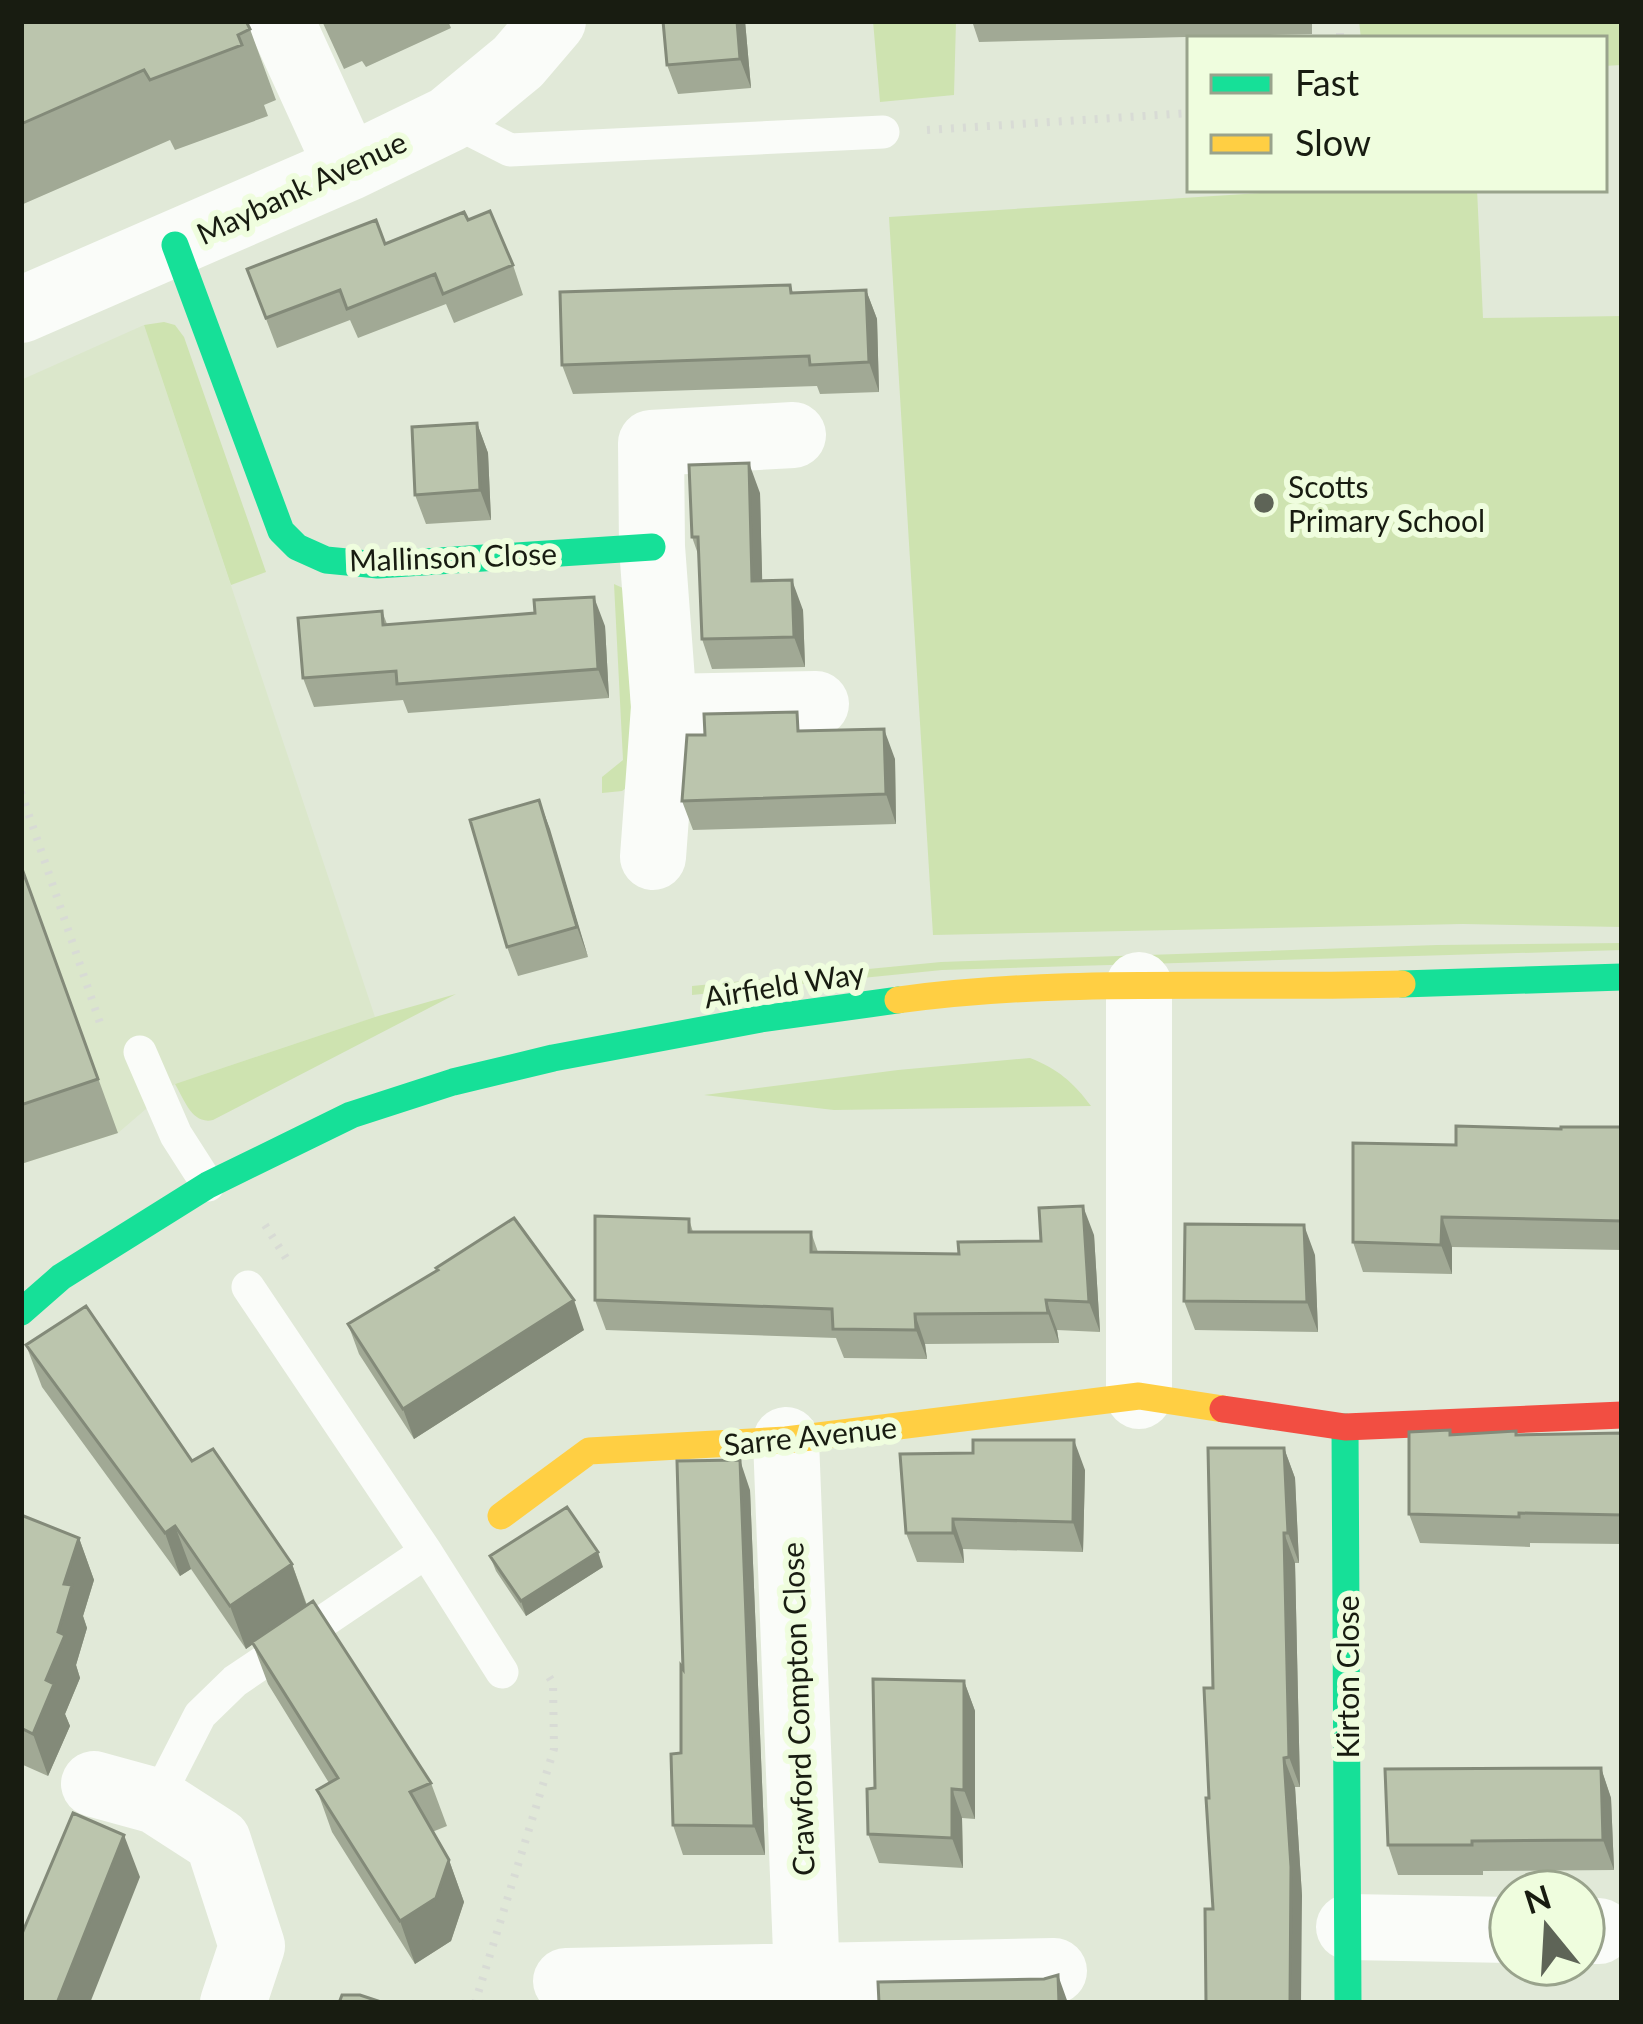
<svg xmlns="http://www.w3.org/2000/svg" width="1643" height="2024" viewBox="0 0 1643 2024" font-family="Lato,sans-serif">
<rect width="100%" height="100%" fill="#e1e9d8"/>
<path fill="#dbe7cb" d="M144,325L375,1017L175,1084L118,1133L21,1164V380Z"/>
<path fill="#cee3b0" d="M873,21H956L954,95L880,102Z
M1359,21H1622V65L1604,66V39H1361Z
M1323,189H1477L1483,318L1622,316V927L1463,924L933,935L889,217Z
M164,322L175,325L184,337L266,572L231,585L144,325Z
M614,584L625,589L635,782L622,791L602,793V777L623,760Z
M1622,943V950L942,970L692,995V986L941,962L1437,945Z
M456,994L213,1120C192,1125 184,1099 175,1084L375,1017Z
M1030,1058C1058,1069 1073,1082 1091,1106L834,1110L704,1095L898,1070Z"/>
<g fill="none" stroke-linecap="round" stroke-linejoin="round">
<path stroke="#d8dbd5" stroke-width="8" stroke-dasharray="3 9" stroke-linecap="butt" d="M1340,21V39
M927,130L1190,113
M21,792L102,1029
M265,1225L286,1258
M475,2003L554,1749L553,1683L546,1672"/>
<path stroke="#fafcf9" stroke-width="33" d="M449,119L510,150L883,132
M140,1052L176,1135L208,1185
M248,1287L426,1552L502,1672
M156,1801L200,1715L235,1681L426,1552"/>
<path stroke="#fafcf9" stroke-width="66" d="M281,21L348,168
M21,310L348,168L449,119L518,62L553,21
M664,707L816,704
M653,857L664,707L652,547L651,443L793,435
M1139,985V1396
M786,1440L807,1978
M94,1784L156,1801L218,1841L252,1946L233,2003
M1349,1927L1511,1930
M1583,1931H1599
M566,1981L1054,1971"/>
<path stroke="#16e098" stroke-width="27" d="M175,245L281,531L297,547L326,560L378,565L652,547
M1402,984L1622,977
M21,1312L61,1277L208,1185L351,1115L453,1082L553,1058L761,1019L898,1000
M1345,1427L1348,2003"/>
<path stroke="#ffcf43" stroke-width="27" d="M898,1000C1064,977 1234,989 1402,984
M501,1516L589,1451L786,1440L1139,1396L1223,1409"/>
<path stroke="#f24e42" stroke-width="27" d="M1223,1409L1345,1427L1622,1415"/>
</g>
<path fill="#a1a995" d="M21,21L250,29L276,100L264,105L268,116L175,150L170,140L21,205Z
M322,21H448L451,28L366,67L362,61L344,69Z
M745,21L751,88L678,94L667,65Z
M972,21H1312V34L979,42Z
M468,220L513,265L523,295L454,323L446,304L358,338L350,320L277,348L247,269L385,244Z
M790,285L793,293L866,290L877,319L879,392L820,394L817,386L573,394L562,365Z
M477,423L488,453L491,520L426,524L415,495Z
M760,493L762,581L803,610L805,667L712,669L702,639L699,557L692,537Z
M382,611L387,624L605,626L609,698L408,713L403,700L314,707L303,678Z
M804,730L895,759L896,824L693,830L682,801L705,735Z
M539,800L588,957L518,976L507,947Z
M21,866L118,1133L21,1164Z
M1622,1127V1250L1452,1247V1274L1363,1272L1353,1242L1456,1145L1561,1129Z
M689,1219L693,1232H811L818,1252L959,1254L1094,1235L1100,1332L1057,1330L1059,1343L925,1344L927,1359L844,1358L836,1338L606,1330L595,1300Z
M1315,1255L1318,1332L1195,1330L1184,1301Z
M437,1270L584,1330L414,1439L359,1354L348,1324Z
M26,1345L192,1461L292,1564L307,1605L431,1783L447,1826L432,1832L449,1860L464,1902L451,1941L415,1964L332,1832L317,1790L329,1783L268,1684L253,1644L246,1649L191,1569L180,1576L42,1387Z
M1450,1430L1452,1435L1622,1433V1544L1530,1543V1547L1420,1543L1409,1514Z
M1284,1448L1295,1478L1299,1563H1295L1300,1787H1295L1302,1896L1213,1909L1209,1798L1213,1688Z
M1085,1470L1083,1552L963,1549L964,1563L917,1562L906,1533Z
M750,1490L765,1855H683L673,1825L681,1753L683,1669Z
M21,1515L79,1538L94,1580L83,1616L87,1628L76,1665L80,1678L65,1714L70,1726L48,1776L21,1764Z
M490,1556L603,1567L526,1616L496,1571Z
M964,1681L975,1711V1819L962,1818L963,1868L879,1863L868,1834L875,1788Z
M1601,1768L1611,1798L1614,1870L1483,1871V1875H1398L1388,1845Z"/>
<path fill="#838a79" d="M737,21H745L751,88L740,59Z
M866,290L877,319L879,392L869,362Z
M477,423L488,453L491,520L480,490Z
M749,463L760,493L763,611L752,581Z
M792,580L803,610L805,667L794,637Z
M594,597L605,626L609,698L598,669Z
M884,729L895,759L896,824L886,794Z
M539,800L550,829L588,957L577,927Z
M1083,1206L1094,1235L1100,1332L1089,1302Z
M1442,1217L1452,1247V1274L1441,1245Z
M1304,1225L1315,1255L1318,1332L1307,1302Z
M574,1300L584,1330L414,1439L403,1409Z
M1046,1300L1057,1330L1059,1343L1048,1313Z
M915,1314L925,1344L927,1359L916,1330Z
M1074,1440L1085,1470L1083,1552L1073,1522Z
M1284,1448L1295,1478L1299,1563L1288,1533Z
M740,1460L750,1490L765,1855L754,1826Z
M953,1519L963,1549L964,1563L953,1533Z
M175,1526L191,1569L180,1576L165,1533Z
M1284,1533L1295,1563L1300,1787L1289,1757Z
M79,1538L94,1580L83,1616L87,1628L76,1665L80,1678L65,1714L70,1726L48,1776L33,1734L58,1632L64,1584Z
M598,1552L603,1567L526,1616L521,1601Z
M292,1564L307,1607L246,1649L230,1606Z
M964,1681L975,1711V1819L964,1790Z
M1284,1758L1295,1787L1302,1896L1301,2003H1290Z
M1601,1768L1611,1798L1614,1870L1603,1840Z
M952,1789L962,1818L963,1868L952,1838Z
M124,1835L140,1877L90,2003H57Z
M449,1860L464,1902L451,1941L415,1964L400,1921Z
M1058,1975L1068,2003H1059Z"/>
<path fill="#bbc5ad" stroke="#838a79" stroke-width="3" d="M22,21H246L250,29L238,35L242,45L150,80L144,70L21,124Z
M663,21H737L740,59L667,65Z
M490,211L513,265L443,294L435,274L347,309L340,290L266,318L247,269L376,220L385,244L464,212L468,220Z
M790,285L791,293L866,290L869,362L810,365L809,356L562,365L560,292Z
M477,423L480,490L415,495L412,427Z
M749,463L752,581L792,580L794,637L702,639L698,537H692L689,465Z
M594,597L598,669L397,684L396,671L303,678L298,618L382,611L383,625L535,613L534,600Z
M797,712L798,731L884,729L886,794L682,801L687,735H705L704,714Z
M539,800L577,927L507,947L470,820Z
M21,866L98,1079L21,1105Z
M1456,1126L1561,1129V1127H1622V1221L1442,1217L1441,1245L1353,1242V1143L1456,1145Z
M1083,1206L1089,1302L1046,1300L1048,1313L915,1314L916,1330L833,1329L832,1309L595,1300V1216L689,1219V1232H811V1252L959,1254L958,1242L1041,1241L1039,1208Z
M514,1218L574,1300L403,1409L348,1324L438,1270L436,1268Z
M1185,1224L1304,1225L1307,1302L1184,1301Z
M86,1306L192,1461L213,1449L292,1564L230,1606L175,1526L165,1533L26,1345Z
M1450,1430V1435L1516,1431V1435L1622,1433V1515L1519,1513V1517L1409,1514V1432Z
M973,1440H1074L1073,1522L953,1519V1533H906L900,1454L973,1453Z
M1208,1448H1284L1288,1533H1284L1289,1757L1284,1758L1291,1867L1290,2003H1206L1205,1909H1213L1206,1798H1209L1204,1688H1213Z
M740,1460L754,1826L673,1825L671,1754L681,1753V1666L683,1669L677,1461Z
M567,1507L598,1552L521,1601L490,1556Z
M21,1515L79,1538L64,1584L72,1585L58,1632L65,1635L46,1680L54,1684L33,1734L21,1728Z
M313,1601L431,1783L410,1792L449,1860L436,1898L400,1921L317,1790L338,1778L252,1642Z
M873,1679L964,1681V1790L952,1789V1838L868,1834L867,1789L875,1788Z
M1601,1768L1603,1840L1472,1841V1845H1388L1385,1769Z
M73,1813L124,1835L57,2003H21V1936Z
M1058,1975L1059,2003H746H879L878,1982L1044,1979Z
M342,1995H360L384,2003H339Z"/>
<circle fill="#5e6457" stroke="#effdde" stroke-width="4.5" cx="1264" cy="503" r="12"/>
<g text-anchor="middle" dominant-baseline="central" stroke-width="12" stroke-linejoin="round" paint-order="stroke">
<g font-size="30" fill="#181c11" stroke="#effdde">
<text transform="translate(301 187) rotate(-25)">Maybank Avenue</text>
<text transform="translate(453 556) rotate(-2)">Mallinson Close</text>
<text transform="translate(784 984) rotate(-9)">Airfield Way</text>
<text transform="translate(810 1435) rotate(-6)">Sarre Avenue</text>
<text transform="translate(1347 1677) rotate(-90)">Kirton Close</text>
<text transform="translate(797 1709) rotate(-92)">Crawford Compton Close</text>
</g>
<g font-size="30" fill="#181c11" stroke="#effdde" text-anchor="start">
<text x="1288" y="486">Scotts<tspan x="1288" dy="34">Primary School</tspan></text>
</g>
</g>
<rect width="1643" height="2024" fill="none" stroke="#181c11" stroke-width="48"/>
<rect x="1187" y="36" width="420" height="156" fill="#effdde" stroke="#99a38c" stroke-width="3"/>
<rect x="1211" y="75" width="60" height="18" fill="#16e098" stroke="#99a38c" stroke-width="3"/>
<text x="1295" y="96" font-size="36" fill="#181c11">Fast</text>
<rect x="1211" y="135" width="60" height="18" fill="#ffcf43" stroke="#99a38c" stroke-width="3"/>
<text x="1295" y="156" font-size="36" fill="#181c11">Slow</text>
<g transform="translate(1547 1928) rotate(342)"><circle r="57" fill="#effdde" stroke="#99a38c" stroke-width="3"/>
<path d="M0-9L21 45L0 30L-21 45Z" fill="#5e6457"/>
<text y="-18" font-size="33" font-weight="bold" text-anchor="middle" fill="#181c11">N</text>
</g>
</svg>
